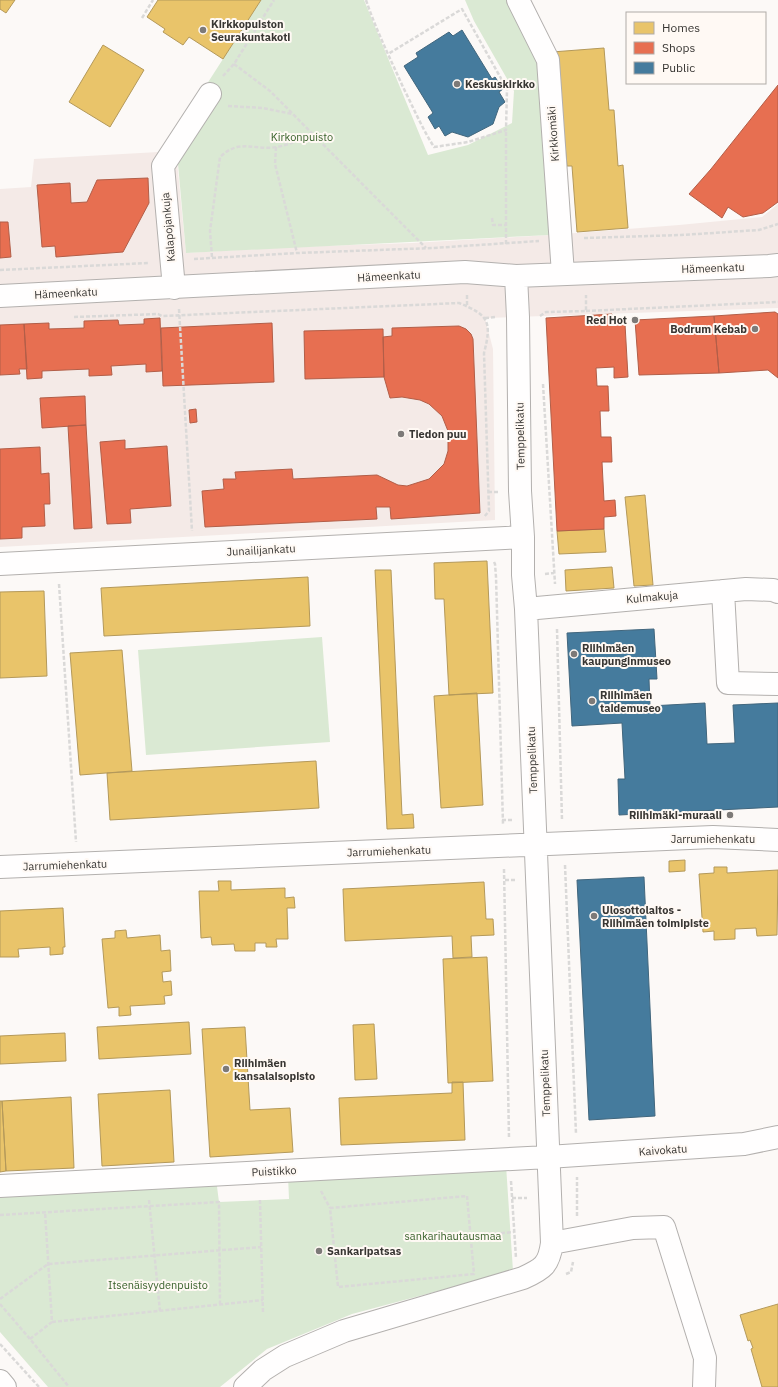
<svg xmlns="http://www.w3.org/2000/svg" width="778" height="1387" viewBox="0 0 778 1387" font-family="'IBM Plex Sans',sans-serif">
<rect width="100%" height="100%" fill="#fcf9f7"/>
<path fill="#f4eae7" d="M176,151L186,253L293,247L412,243L550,235L679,225L762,217L778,204V308L485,318L493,349L495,520L0,547V189L31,187L34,159Z"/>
<path fill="#dae9d3" d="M261,0H364L428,155L468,145L512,123L514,91L474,21L465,0H510L540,61L550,235L186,253L178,164L186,151L176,132Z
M322,637L330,742L146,755L138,650Z
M506,1165L513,1271L352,1314L267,1349L220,1387H48L0,1332V1190L216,1179L219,1202L289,1199L288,1176Z"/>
<path fill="#e9c46a" stroke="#b4995a" d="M0,0H15L6,13L0,9Z
M158,0H261L223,59L189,37L183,45L163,32L165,29L147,17Z
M103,45L144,70L110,127L69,102Z
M604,48L609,110H614L618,166L623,165L628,228L577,232L572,166H567L562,112L552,52Z
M645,495L653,585L634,586L625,497Z
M604,529L606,552L559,554L557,531Z
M487,561L493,693L449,695L444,599H435L434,563Z
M612,567L614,588L566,591L565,570Z
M375,570H391L402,815L413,814L414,828L387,829Z
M308,577L310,626L104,636L101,588Z
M44,591L47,676L0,678V592Z
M122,650L132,771L80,775L70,653Z
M477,693L483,805L441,808L434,696Z
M316,761L319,808L110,820L107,773Z
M685,860V871L669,872V861Z
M714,867H727V873L778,870L777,935L757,936L756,928L735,929V939L714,940V931L703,932L699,874L714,873Z
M218,881H231V890L285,888V898L294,897L295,908H287L288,939H276L277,947H266V943H255V951H235L234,944L212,945L211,937L201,938L199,891H219Z
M484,882L486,919H493L494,935L471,936L472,957L453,958L452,936L345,941L343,889Z
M63,908L65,947H63V954L50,955V947L18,949L19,957H0V911Z
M126,930L127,938L160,935L161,951L170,950L171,971L162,972L163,982L171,981L172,995L164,996L165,1004L130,1006L131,1015L119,1016V1007L108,1008L102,939L115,938V931Z
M487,957L493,1081L448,1083L443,959Z
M189,1022L191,1054L99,1059L97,1027Z
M374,1024L377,1079L355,1080L353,1025Z
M245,1027L250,1110L290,1108L293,1152L210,1157L202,1029Z
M65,1033L66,1061L0,1064V1036Z
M452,1082H463L465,1140L341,1145L339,1098L452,1093Z
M170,1090L174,1162L102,1166L98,1094Z
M71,1097L74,1168L6,1171L2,1101Z
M0,1101H2L6,1171L0,1172Z
M778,1304V1387H762L751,1349L753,1348L750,1340L748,1341L740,1315Z"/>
<path fill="#e76f51" stroke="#b25e48" d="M778,85V202L763,213L743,217L728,207L722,218L689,194L711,169Z
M148,178L149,203L123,252L56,257L55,246L42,247L37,185L70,183L71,203L87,202L97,180Z
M0,222H8L11,257L0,258Z
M775,312L778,314V378L768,370L719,373L714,316Z
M612,314L613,324H625L628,377L614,378V367L596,368L597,386H608L609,411H600L601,437H611L612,462H602L604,501L615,500L616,516L604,517V529L557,531L546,318Z
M714,316L719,373L639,375L635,320Z
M160,318L162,371L146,372V364L111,366L112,375L89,376V369L42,371V378L27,379L24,324L49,323V329L84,328V321L118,320L119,325L144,324V319Z
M272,323L274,382L163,386L161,328Z
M24,324L27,369H19L20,374L0,375V325Z
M459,326L466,329L471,334L473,339L480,513L391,519L390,507H376L377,519L205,527L202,491L224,489L223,479H236L235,472L292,469L293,479L377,475L398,485L407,486L429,479L444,464L448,451V431L442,416L429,404L420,400L402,397L390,398L384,377L383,337L392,336V328Z
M383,329L384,377L305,379L304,331Z
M85,396L86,425L42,428L40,398Z
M196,409L197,422L190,423L189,410Z
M86,425L92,528L74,529L68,426Z
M125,440V449L167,446L171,506L130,509L131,523L107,524L100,442Z
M40,447L41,474L49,473L50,504H44L45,526L22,527V538L0,539V449Z"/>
<path fill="#457b9d" stroke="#41667d" d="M462,30L492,79L495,77L503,89L499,92L505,102L499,107L493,124L468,137L452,132L445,136L439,126L435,129L428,117L433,113L404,66L418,57L416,53L449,32L453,36Z
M654,629L657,679H649L650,706L705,703L707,744L735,743L733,705L778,703V807L619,815L618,779H625L622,723L572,726L567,633Z
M644,877L655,1116L589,1120L577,880Z"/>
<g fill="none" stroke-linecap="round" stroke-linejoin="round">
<defs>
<path id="minor" d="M518,0L548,60L563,274
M174,288L163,166L210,94
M0,296L465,272L516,276L769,266L778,265
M0,564L523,537
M723,591L728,683L778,684
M526,609L746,589L773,590L778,592
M0,867L713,837L778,840
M0,1186L548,1157L744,1144L778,1137
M552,1243L633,1228L664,1227L705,1358L704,1387
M0,1381L5,1387
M245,1387L263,1370L285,1356L344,1331L523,1278C543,1269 549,1265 552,1243L526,609L523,575V537L520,491L518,317L516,276"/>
</defs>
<use href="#minor" stroke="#b3b0ae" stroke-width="24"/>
<path stroke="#dad9d8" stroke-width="2.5" stroke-dasharray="4 2" stroke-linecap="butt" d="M366,0C376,30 390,58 403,87C413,107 422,128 434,147L468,142L506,130L507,89L462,9L388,54
M142,18L153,0
M234,64L270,91L426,248
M223,76L234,64L274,0
M228,106L263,108L292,114
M276,147L275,164L297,253
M492,218L493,225H506
M584,238L681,235L759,230L778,224
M506,244V130
M212,257L210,231L220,157C240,138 255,151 277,147C289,145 301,139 312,133
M194,259L297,253L433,248L539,241
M0,270L149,263
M467,295V306
M179,309L192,531
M586,311L778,302
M540,316L546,312L586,311V295
M74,317L158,314L162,316L459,303C489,315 492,322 484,353L489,511L484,517
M485,318L496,317
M543,384L555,584
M488,492H498
M494,562L495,564L496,577L503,824
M545,574L554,573
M59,584L76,842
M557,629L562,820
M502,820H512
M565,865L576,1134
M504,869L509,1138
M505,880H515
M511,1181L516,1258
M321,1191L330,1208
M467,1196L474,1274L338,1287L330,1208Z
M512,1198H527
M149,1200L160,1311
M260,1200L263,1314
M0,1215L219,1202L220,1304
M577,1216V1177
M471,1236L514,1232
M566,1274L571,1272L573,1262
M0,1299L48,1264L261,1247
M0,1304L30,1339L69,1387
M52,1322L263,1300
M30,1339L52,1322L45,1212
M0,1344L39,1387"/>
<use href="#minor" stroke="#fffefe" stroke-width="22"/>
</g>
<g fill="#7d7a78" stroke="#fff9f4" stroke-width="1.5">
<circle cx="203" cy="30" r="4"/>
<circle cx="457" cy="84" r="4"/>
<circle cx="635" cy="320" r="4"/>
<circle cx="755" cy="329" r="4"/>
<circle cx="401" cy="434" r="4"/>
<circle cx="574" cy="654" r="4"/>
<circle cx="592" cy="701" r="4"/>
<circle cx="730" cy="815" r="4"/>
<circle cx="594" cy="916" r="4"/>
<circle cx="226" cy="1069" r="4"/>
<circle cx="319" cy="1251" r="4"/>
</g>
<g text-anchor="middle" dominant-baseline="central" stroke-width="4" stroke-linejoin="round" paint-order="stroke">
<g font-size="11" font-weight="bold" fill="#383633" stroke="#fff9f4" text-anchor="start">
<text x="211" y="24">Kirkkopuiston<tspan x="211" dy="13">Seurakuntakoti</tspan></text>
<text x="465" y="84">Keskuskirkko</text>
<text x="627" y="320" text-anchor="end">Red Hot</text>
<text x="747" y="329" text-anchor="end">Bodrum Kebab</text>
<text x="409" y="434">Tiedon puu</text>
<text x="582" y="648">Riihimäen<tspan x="582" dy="13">kaupunginmuseo</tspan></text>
<text x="600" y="695">Riihimäen<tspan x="600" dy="13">taidemuseo</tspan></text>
<text x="722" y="815" text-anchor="end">Riihimäki-muraali</text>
<text x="602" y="910">Ulosottolaitos -<tspan x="602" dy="13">Riihimäen toimipiste</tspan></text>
<text x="234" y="1063">Riihimäen<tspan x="234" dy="13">kansalaisopisto</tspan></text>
<text x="327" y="1251">Sankaripatsas</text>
</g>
<g font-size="11" fill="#383633" stroke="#fff9f4">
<text transform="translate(553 134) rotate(-94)">Kirkkomäki</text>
<text transform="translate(168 227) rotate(-95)">Kalapojankuja</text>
<text transform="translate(713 268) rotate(-2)">Hämeenkatu</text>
<text transform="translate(389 276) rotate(-3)">Hämeenkatu</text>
<text transform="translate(66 293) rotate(-3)">Hämeenkatu</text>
<text transform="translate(520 436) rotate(-91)">Temppelikatu</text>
<text transform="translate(261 550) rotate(-3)">Junailijankatu</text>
<text transform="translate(652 597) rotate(-5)">Kulmakuja</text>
<text transform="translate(532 760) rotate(-92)">Temppelikatu</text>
<text x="713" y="839">Jarrumiehenkatu</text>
<text transform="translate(389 851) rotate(-2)">Jarrumiehenkatu</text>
<text transform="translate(65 865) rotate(-2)">Jarrumiehenkatu</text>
<text transform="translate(545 1083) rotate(-92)">Temppelikatu</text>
<text transform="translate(663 1150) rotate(-4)">Kaivokatu</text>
<text transform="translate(274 1171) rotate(-3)">Puistikko</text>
</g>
<g font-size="11" fill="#38612a" stroke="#fff9f4">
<text x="302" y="137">Kirkonpuisto</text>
<text x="453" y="1236">sankarihautausmaa</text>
<text x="158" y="1285">Itsenäisyydenpuisto</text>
</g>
</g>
<rect x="626" y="12" width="140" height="72" fill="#fff9f4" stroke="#afaba7"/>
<rect x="634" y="22" width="20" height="12" fill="#e9c46a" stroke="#afaba7"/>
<text x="662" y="32" font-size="12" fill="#383633">Homes</text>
<rect x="634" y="42" width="20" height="12" fill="#e76f51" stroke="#afaba7"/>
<text x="662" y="52" font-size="12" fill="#383633">Shops</text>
<rect x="634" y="62" width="20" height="12" fill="#457b9d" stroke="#afaba7"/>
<text x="662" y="72" font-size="12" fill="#383633">Public</text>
</svg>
